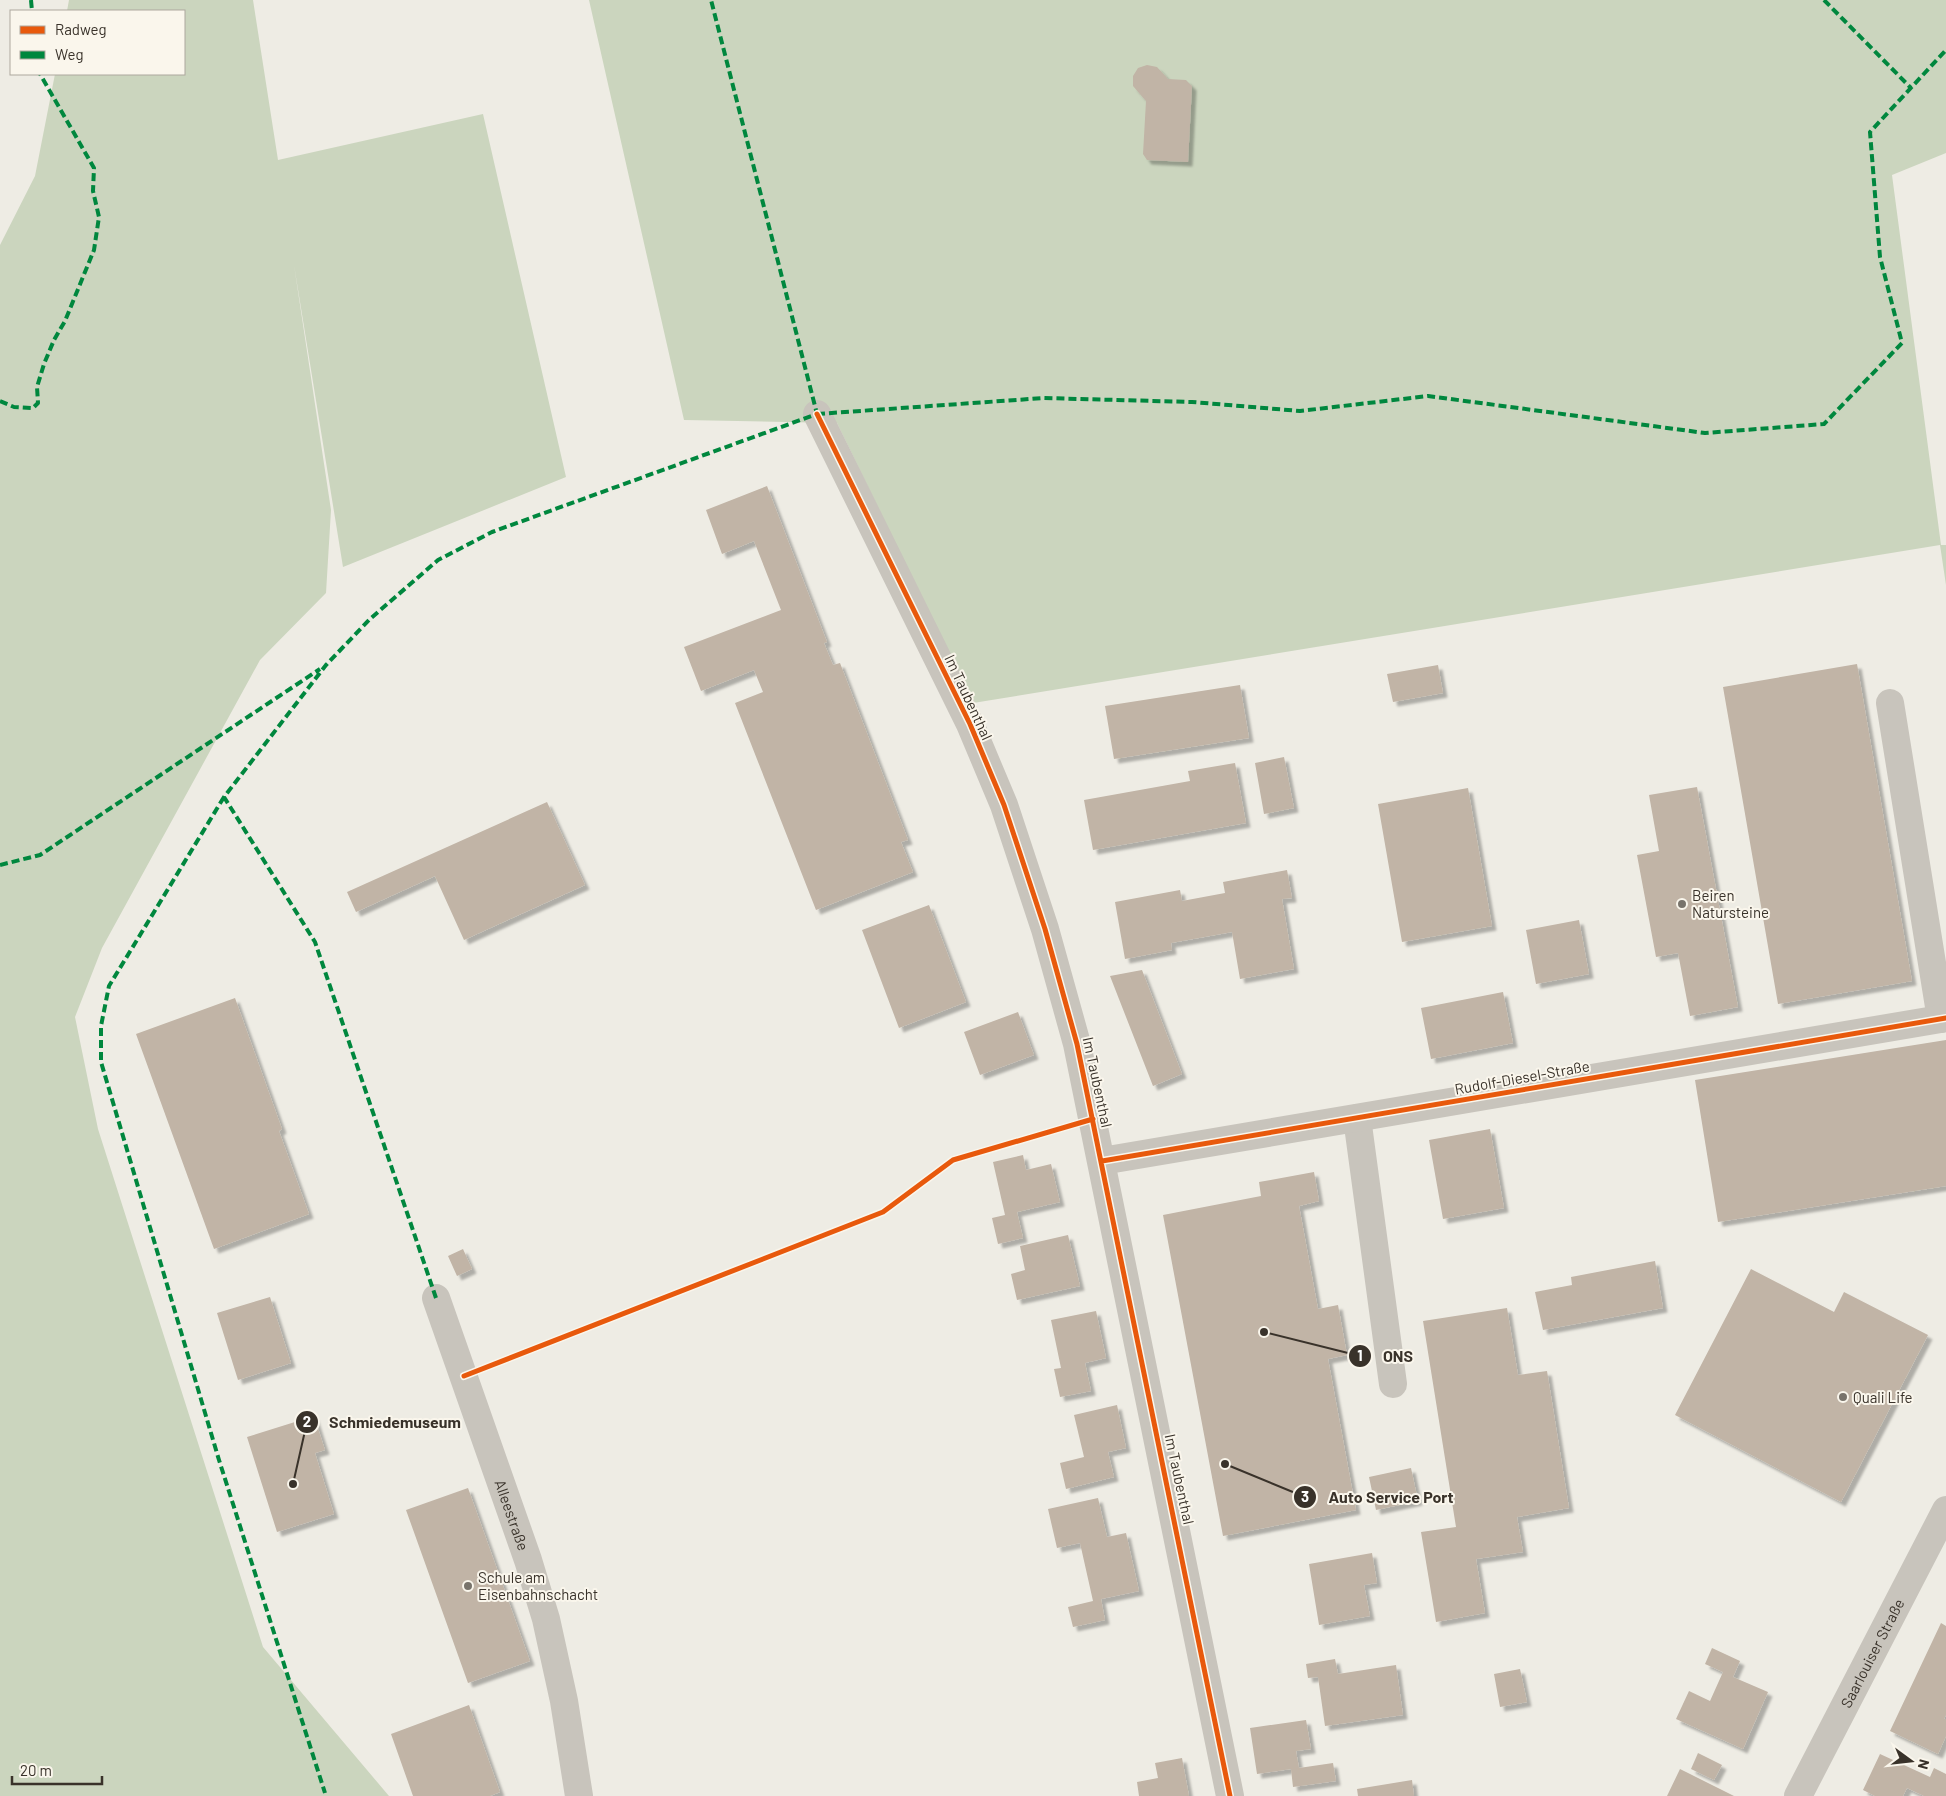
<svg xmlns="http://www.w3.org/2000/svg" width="1946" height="1796" viewBox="0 0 1946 1796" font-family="Barlow,sans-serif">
<defs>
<filter id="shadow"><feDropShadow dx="4.5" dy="4.5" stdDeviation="1" flood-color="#0004"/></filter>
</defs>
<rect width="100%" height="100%" fill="#eeece4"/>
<path fill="#cbd5be" d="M69,0H253L278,160L483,114L566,477L343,567L294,265L331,510L326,593L260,660L102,948L75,1017L98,1129L263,1647L389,1796H0V245L35,176L55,74H184V11H67Z
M589,0H1946V153L1892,175L1941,545H1946V585L1940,545L973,703L837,423L684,420Z"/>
<path fill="#c1b4a6" filter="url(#shadow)" d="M1147,65L1157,67L1168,79L1186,80L1192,86L1188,162L1147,160L1143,154L1146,101L1133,86V76L1138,68Z
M767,486L827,642L824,643L833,665L840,663L908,840L901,842L913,872L816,910L735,703L763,692L754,670L701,691L684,647L781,610L754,541L722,554L706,510Z
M1857,664L1912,981L1778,1004L1723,687Z
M1438,665L1443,693L1393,702L1387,674Z
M1240,685L1249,738L1114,759L1105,706Z
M1284,757L1294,808L1264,814L1255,763Z
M1235,763L1246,823L1093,850L1084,800L1190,781L1188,771Z
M1697,787L1738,1007L1690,1016L1678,953L1656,957L1637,855L1659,851L1649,795Z
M1468,788L1492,926L1402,942L1378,804Z
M547,802L585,885L464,940L435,876L356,912L347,892Z
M1287,870L1292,898L1282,899L1294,969L1240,979L1232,932L1171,943L1172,950L1125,959L1115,902L1180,890L1182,901L1225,893L1223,882Z
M929,905L966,1002L899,1028L862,930Z
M1579,920L1589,974L1536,984L1526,930Z
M1142,970L1182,1074L1153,1086L1110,976Z
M1503,992L1513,1043L1431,1059L1421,1008Z
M235,998L282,1129L279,1131L309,1214L214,1249L136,1034Z
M1018,1012L1034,1055L980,1075L964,1032Z
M1946,1040V1186L1718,1222L1695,1080Z
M1490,1129L1504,1208L1443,1219L1429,1140Z
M1023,1155L1026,1170L1051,1164L1060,1202L1017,1212L1023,1238L998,1244L992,1218L1005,1215L993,1162Z
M1314,1172L1319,1201L1299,1206L1318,1309L1338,1305L1347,1355L1328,1359L1356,1510L1223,1536L1163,1215L1261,1196L1259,1182Z
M1068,1235L1080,1286L1017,1300L1011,1274L1025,1270L1020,1246Z
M463,1249L472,1269L457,1276L448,1256Z
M1655,1261L1663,1308L1543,1330L1535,1292L1572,1285L1571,1277Z
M1751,1269L1834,1312L1844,1292L1928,1335L1841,1502L1675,1415Z
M270,1297L291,1363L238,1380L217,1313Z
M1507,1308L1518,1375L1547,1371L1569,1508L1517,1517L1523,1552L1476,1559L1485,1613L1436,1622L1421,1532L1456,1527L1423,1321Z
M1096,1311L1106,1358L1085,1363L1091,1391L1060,1397L1054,1369L1061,1368L1051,1320Z
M1117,1405L1126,1448L1108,1452L1114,1477L1066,1489L1060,1463L1084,1457L1074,1415Z
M314,1416L325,1450L315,1453L334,1514L277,1532L247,1437Z
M1411,1468L1418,1501L1376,1510L1369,1477Z
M468,1488L530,1661L468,1683L406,1510Z
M1098,1498L1107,1537L1126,1533L1139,1591L1101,1599L1105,1620L1073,1627L1068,1607L1093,1601L1080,1543L1057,1548L1048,1509Z
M1372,1553L1377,1583L1364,1585L1370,1616L1319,1625L1309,1564Z
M1941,1623L1946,1626V1715L1944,1719H1946V1736L1938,1754L1890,1731Z
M1712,1648L1740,1661L1733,1677L1768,1692L1743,1749L1676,1719L1689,1691L1710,1701L1723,1672L1705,1664Z
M1335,1659L1338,1674L1396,1665L1403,1715L1325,1726L1318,1677L1308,1678L1306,1664Z
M1520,1669L1527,1702L1500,1707L1494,1674Z
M469,1705L500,1792L490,1796H413L391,1734Z
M1306,1720L1311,1749L1296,1751L1299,1768L1333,1763L1336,1781L1293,1787L1291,1769L1257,1774L1250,1728Z
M1698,1753L1722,1765L1714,1780L1691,1769Z
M1880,1754L1930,1777L1934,1768L1946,1774V1796H1924L1907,1788L1903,1796H1875L1863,1790Z
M1182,1758L1189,1796H1139L1137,1782L1158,1778L1155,1763Z
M1680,1769L1734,1796H1667Z
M1412,1780L1414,1796H1358L1357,1789Z"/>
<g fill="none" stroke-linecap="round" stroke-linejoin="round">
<g stroke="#c8c4bc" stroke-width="28">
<path d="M817,414L970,724L1004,805L1045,929L1077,1044L1230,1796"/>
<path d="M1890,703L1941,1019"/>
<path d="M1357,1118L1393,1384"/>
<path d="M1102,1161L1946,1018"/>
<path id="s1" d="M436,1298L528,1560L546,1619L564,1701L579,1796"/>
<path id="s2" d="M1798,1796L1946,1510"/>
</g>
<path stroke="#00873e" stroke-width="4" stroke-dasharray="8 4" stroke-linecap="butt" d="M31,0L32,11
M1824,0L1911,88
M0,401L14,407L33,408L38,403L37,387L44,364L54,340L65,321L94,250L99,217L93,191L94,168L40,74
M817,414L1044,398L1192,402L1300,411L1428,396L1705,433L1824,424L1902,343L1880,257L1870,132L1946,50
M224,797L109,986L101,1026V1062L219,1460L325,1793
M0,865L40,855L320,669
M436,1298L315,942L224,797L326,665L370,619L438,560L492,532L817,414L711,0"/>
<defs>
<path id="cycleway" d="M817,414L970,724L1004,805L1045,929L1077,1044L1230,1796
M1102,1161L1946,1018
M464,1376L883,1212L953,1160L1093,1119"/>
</defs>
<use href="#cycleway" stroke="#faf6ec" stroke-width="8"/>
<use href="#cycleway" stroke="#e8590c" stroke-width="5"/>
</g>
<g fill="#78736b" stroke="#faf6ec" stroke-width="2">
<circle cx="1682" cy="904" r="5"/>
<circle cx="1843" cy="1397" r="5"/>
<circle cx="468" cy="1586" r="5"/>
</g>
<g text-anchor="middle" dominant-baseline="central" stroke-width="4" stroke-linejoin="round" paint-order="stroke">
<g font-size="15" fill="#39322a" stroke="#faf6ec">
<text transform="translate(969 697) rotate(65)">Im Taubenthal</text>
<text transform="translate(1522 1077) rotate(-10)">Rudolf-Diesel-Straße</text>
<text transform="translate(1098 1082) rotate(78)">Im Taubenthal</text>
<text transform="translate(1180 1479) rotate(78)">Im Taubenthal</text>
<text stroke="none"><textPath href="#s1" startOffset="230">Alleestraße</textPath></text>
<text stroke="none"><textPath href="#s2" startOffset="161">Saarlouiser Straße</textPath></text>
</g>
<g font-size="15" fill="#39322a" stroke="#faf6ec" text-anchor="start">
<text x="1692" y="895">Beiren<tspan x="1692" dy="17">Natursteine</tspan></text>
<text x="1853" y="1397">Quali Life</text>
<text x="478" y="1577">Schule am<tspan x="478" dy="17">Eisenbahnschacht</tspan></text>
</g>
</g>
<path fill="none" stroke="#39322a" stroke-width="2" d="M1264 1332L1360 1356M293 1484L307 1422M1225 1464L1305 1497"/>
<g fill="#39322a" stroke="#faf6ec" stroke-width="2">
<circle cx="1264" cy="1332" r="5"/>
<circle cx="293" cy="1484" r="5"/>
<circle cx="1225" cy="1464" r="5"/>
<circle cx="1360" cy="1356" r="12"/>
<circle cx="307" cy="1422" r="12"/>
<circle cx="1305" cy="1497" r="12"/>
</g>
<g font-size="15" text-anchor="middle" font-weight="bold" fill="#fff">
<text x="1360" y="1361">1</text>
<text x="307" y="1427">2</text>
<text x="1305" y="1502">3</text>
</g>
<g font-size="16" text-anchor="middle" font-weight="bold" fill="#39322a" stroke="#faf6ec" stroke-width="4" stroke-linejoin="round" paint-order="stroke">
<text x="1398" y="1362">ONS</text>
<text x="395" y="1428">Schmiedemuseum</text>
<text x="1391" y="1503">Auto Service Port</text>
</g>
<rect x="10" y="10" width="175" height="65" fill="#faf6ec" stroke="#ada89e"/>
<rect x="20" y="26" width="25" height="8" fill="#e8590c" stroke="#ada89e"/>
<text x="55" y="35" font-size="15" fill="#39322a">Radweg</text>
<rect x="20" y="51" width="25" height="8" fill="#00873e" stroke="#ada89e"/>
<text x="55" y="60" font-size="15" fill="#39322a">Weg</text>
<g transform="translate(1911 1761) rotate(105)" stroke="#faf6ec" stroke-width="4" paint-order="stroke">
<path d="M0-4L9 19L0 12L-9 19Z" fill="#39322a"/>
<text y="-8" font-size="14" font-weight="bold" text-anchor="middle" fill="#39322a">N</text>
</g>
<path d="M12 1776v8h90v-8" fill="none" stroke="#39322a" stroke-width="2.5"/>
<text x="20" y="1776" font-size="15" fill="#39322a" stroke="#faf6ec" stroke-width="4" paint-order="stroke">20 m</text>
</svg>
